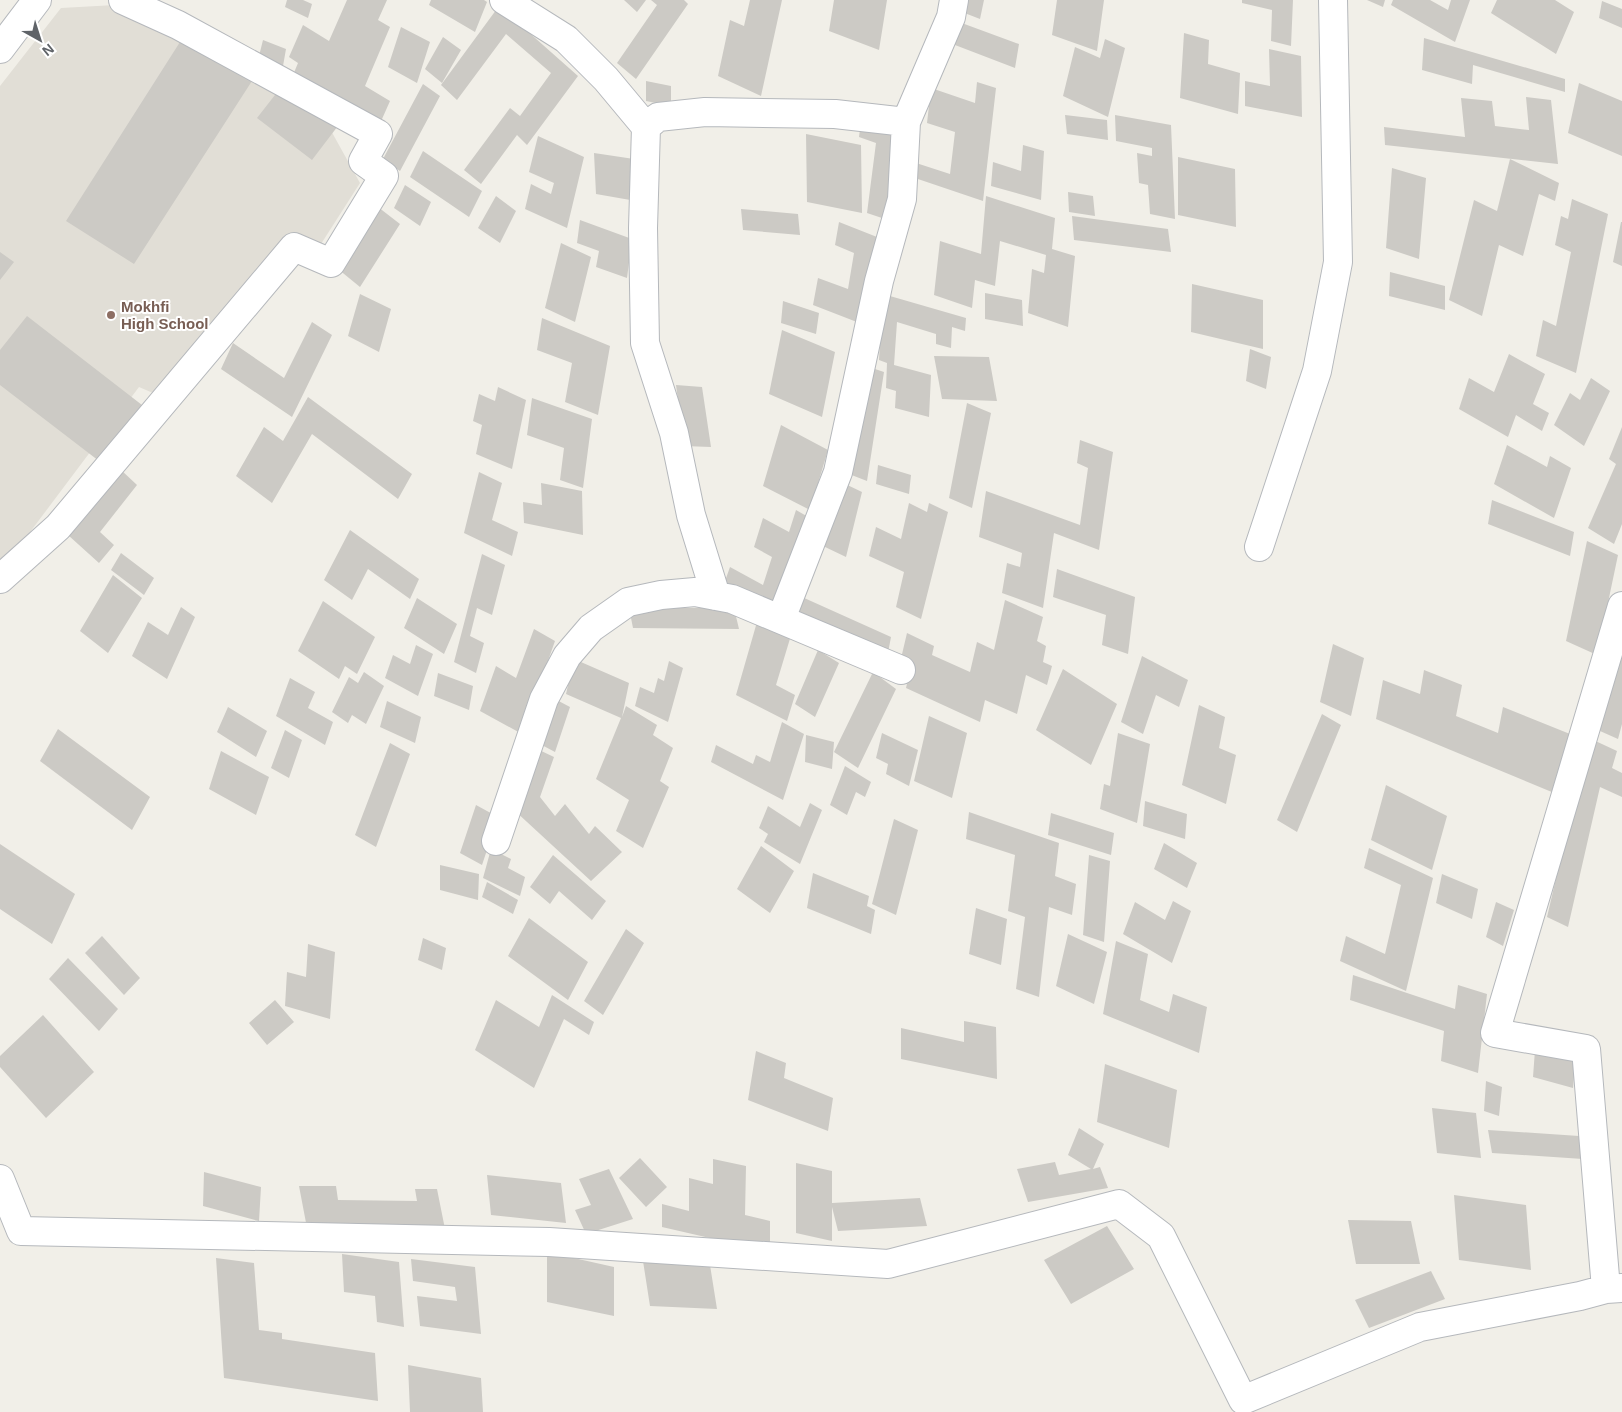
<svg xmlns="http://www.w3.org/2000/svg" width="1622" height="1412" viewBox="0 0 1622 1412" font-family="Helvetica,sans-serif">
<rect width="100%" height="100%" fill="#f1efe8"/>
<path fill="#e1ded6" d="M115,5L324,118L360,183L321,244L291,237L153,393L139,387L0,572V86L61,8Z"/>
<path fill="#cccac5" d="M287,0H303L312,4L308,18L285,7Z
M347,0H387L378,20L390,27L365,86L390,101L378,128L293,75L298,63L289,57L303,25L329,41Z
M431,0H484L487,2L475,32L429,5Z
M624,0H646L637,12Z
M651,0H684L688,4L636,79L617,63L657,5Z
M750,0H782L761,96L718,76L730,20L744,26Z
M834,0H887L879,50L829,31Z
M964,0H984L980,19L962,12Z
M1057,0H1104L1097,51L1052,35Z
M1242,0H1293L1291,46L1271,41L1272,10L1242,3Z
M1367,0H1385L1383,7Z
M1393,0H1430L1448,10L1451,0H1470L1455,42L1391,5Z
M1497,0H1555L1574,12L1556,54L1491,13Z
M1602,1L1622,9V28L1599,18Z
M499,6L578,76L527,145L517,135L481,184L464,170L510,108L520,116L551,73L506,34L457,100L441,85Z
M194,20L263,64L134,264L66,221Z
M959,22L1019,44L1015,68L955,45Z
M401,27L430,42L417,83L388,67Z
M1184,33L1209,40L1208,64L1240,73L1238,114L1180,98Z
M443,37L461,50L442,83L425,69Z
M1424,38L1565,79V92L1473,65L1472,84L1422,70Z
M1105,39L1125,48L1108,117L1063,96L1075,47L1100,58Z
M263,40L286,49L283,66L259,56Z
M1269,49L1301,56L1302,117L1245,106V81L1270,86Z
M289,77L344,118L312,160L257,118Z
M646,81L671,86V106L646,101Z
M977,82L996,88L983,201L912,177L913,162L950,174L955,132L927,123L931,88L975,103Z
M1579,83L1622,101V156L1568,133Z
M423,84L440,96L400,171L383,159Z
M1526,97L1551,100L1558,164L1385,145L1384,127L1465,137L1461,98L1492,101L1495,126L1529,130Z
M1065,115L1107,120L1108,140L1067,134Z
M1115,115L1171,125L1175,219L1150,214L1148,185L1139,183L1137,153L1152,156V148L1116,141Z
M861,121L896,134L885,219L867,213L876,143L859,137Z
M806,134L861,145L862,213L807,202Z
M538,136L584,157L567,228L525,209L531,184L551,194L554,183L529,172Z
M1023,145L1044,151L1041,200L991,186L993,162L1021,171Z
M423,151L482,191L469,217L410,177Z
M594,153L634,159L636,201L596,194Z
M1178,157L1235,169L1236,227L1178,215Z
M1510,159L1559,183L1555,201L1539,194L1523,256L1499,245L1482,316L1449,300L1474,200L1497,211Z
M1392,168L1426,178L1419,259L1386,248Z
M405,185L431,202L420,226L394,208Z
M1068,192L1093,196L1095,216L1069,212Z
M496,196L516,211L500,243L478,228Z
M986,196L1055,218L1052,249L1075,256L1068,327L1028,313L1032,269L1044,273L1046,255L1000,241L995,286L975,280L972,308L934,295L940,241L981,254Z
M1572,199L1608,214L1576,373L1536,356L1543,320L1556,326L1571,252L1555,245L1561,216L1568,219Z
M378,207L400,224L360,287L338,269Z
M741,209L798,214L800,235L743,230Z
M1072,216L1168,229L1171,252L1074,240Z
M580,220L632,239L627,278L596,267L599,251L577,243Z
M839,222L877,237L862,324L813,305L818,278L848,289L854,253L835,245Z
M1621,222H1622V266L1613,262Z
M561,243L591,257L575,322L545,308Z
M0,252L14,262L0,280Z
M1390,272L1445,286V310L1389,296Z
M1192,284L1263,300V349L1191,332Z
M985,293L1022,300L1023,326L985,319Z
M360,294L391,309L379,352L348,336Z
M883,294L966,318L965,331L952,327L951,348L936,344V334L897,322L894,365L931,375L929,417L895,408L896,391L886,388L887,363L879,360Z
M783,301L819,313L816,334L781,323Z
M27,316L142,405L99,461L0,385V350Z
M542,318L610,346L598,415L565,402L572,363L537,350Z
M312,322L332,335L292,417L221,369L233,343L284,378Z
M782,330L835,352L822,417L769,394Z
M1250,349L1271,357L1266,389L1246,381Z
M1509,354L1545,374L1533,404L1549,413L1542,431L1516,415L1508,437L1459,409L1469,378L1494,392Z
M934,356L989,357L997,401L942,399Z
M866,366L884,372L867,481L849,474Z
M1591,378L1610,391L1584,446L1554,425L1570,393L1580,400Z
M676,385L702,387L711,447L684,446Z
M498,387L526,400L512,469L476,454L482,425L473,421L479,394L495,401Z
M308,397L412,474L398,499L312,434L272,503L236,476L264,427L283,441Z
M532,398L592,419L583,488L560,480L564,448L527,435Z
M967,403L991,413L972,508L949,498Z
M781,425L828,450L810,510L763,486Z
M1622,427V524L1614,544L1588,528L1616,464L1609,459Z
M1080,440L1113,452L1099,550L1054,533L1043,608L1002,593L1007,563L1020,567L1022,553L979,537L986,491L1080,525L1088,468L1077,463Z
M1507,445L1547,467L1550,456L1571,468L1554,518L1494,484Z
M878,465L911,475L909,494L876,484Z
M120,469L137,485L100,532L114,545L99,563L68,535Z
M479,472L502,483L492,520L518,532L512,556L464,533Z
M839,481L862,492L846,557L823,546Z
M541,483L582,491L583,535L524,523L523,502L542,505Z
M1492,500L1574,532L1570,556L1488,524Z
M909,503L927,512L929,503L948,512L921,619L896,607L904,572L869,556L876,527L901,539Z
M796,510L810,518L779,613L724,584L730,567L763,585L772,557L754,547L763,518L789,532Z
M350,530L419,579L410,599L368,569L352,600L324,580Z
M1587,541L1618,555L1597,655L1566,641Z
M121,553L154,578L144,595L111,570Z
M482,554L505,565L492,615L477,608L470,636L484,643L476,673L454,662Z
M1057,569L1135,597L1128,654L1102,645L1106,615L1053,597Z
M113,575L142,598L108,653L80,631Z
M802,597L891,637L887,658L797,619Z
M417,598L457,624L444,654L404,628Z
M1005,600L1043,617L1037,641L1046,646L1043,662L1052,666L1047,685L1026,675L1017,714L985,700L980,722L906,688L910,671L899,667L907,633L934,646L932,655L970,672L977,642L994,650Z
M323,601L375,637L357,674L345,666L339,679L298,651Z
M181,607L195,617L167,679L132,656L148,622L168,635Z
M629,608H734L739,629L633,628Z
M759,615L792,632L776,685L795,695L787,721L736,695Z
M534,629L555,641L522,734L480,711L496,666L516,678Z
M1333,644L1364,658L1351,716L1320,702Z
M416,645L433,654L418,696L385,678L393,655L410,664Z
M1619,648L1622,650V724L1618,739L1600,731Z
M818,650L839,663L815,717L795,704Z
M1142,656L1188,680L1179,707L1156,695L1143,734L1121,722Z
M574,659L629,683L622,717L626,706L657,725L653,735L673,748L660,781L669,787L643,848L616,831L629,800L596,779L621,718L566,694Z
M669,661L683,668L668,722L635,706L640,687L654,693L658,678L664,681Z
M1063,669L1117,704L1091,765L1036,730Z
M1424,670L1462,685L1456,716L1498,733L1503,707L1570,734L1559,795L1376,719L1383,680L1420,694Z
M364,672L384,686L366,724L352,715L348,723L332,712L349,677L358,683Z
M873,672L896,689L858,768L834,752Z
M438,673L473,686L469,710L434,696Z
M290,678L315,692L308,708L333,722L325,745L276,716Z
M553,698L570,707L555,752L538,743Z
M387,701L421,717L415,743L380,727Z
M1199,705L1225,717L1219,748L1236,755L1226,804L1182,785Z
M228,707L267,731L256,757L217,732Z
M1322,714L1341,725L1297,832L1277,820Z
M929,716L967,733L952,798L914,781Z
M782,722L804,734L783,800L711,762L716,745L753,764L756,755L770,762Z
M58,729L150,797L132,830L40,761Z
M285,730L302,740L289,778L271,768Z
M882,733L918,750L909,786L886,774L888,764L876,758Z
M1118,733L1150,744L1137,823L1100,809L1104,784L1110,786Z
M806,735L834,742L832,769L805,762Z
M1589,738L1617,751L1612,768L1622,773V797L1600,787L1568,927L1547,917Z
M390,743L410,754L376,847L355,835Z
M535,748L554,757L540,797L555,816L565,804L589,834L595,826L622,852L591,881L514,810Z
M221,751L269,777L256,815L209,789Z
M845,766L871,782L865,797L856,792L847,815L830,805Z
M1386,785L1447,816L1432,870L1371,840Z
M1145,801L1187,814L1185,839L1143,826Z
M810,803L822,810L800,864L764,842L768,834L759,828L768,806L800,827Z
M476,805L498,817L482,865L460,853Z
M969,812L1059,843L1055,876L1076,884L1072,915L1049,907L1039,997L1016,989L1025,917L1008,911L1015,855L966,839Z
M1051,813L1114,833L1111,855L1048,835Z
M894,819L918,830L896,915L872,904Z
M1164,843L1197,863L1187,888L1154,869Z
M0,844L75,894L52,944L0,909Z
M761,846L794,871L770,913L737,889Z
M1369,848L1433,878L1406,991L1340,961L1346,936L1385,954L1401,885L1364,868Z
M491,849L511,859L508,868L525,877L520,896L483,878Z
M553,855L606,901L592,920L559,891L550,904L530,887Z
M1089,855L1110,861L1104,942L1083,935Z
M440,865L479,874L478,900L440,890Z
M813,873L869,896L867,906L875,910L871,934L807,908Z
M1442,874L1478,889L1472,919L1436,903Z
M487,882L518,900L513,914L482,897Z
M1173,901L1191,911L1172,963L1123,934L1135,902L1165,920Z
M1496,902L1514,910L1503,946L1486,937Z
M976,908L1007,919L1001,965L969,954Z
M529,918L588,962L568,1000L508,956Z
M626,929L644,943L603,1015L584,1001Z
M1068,934L1107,952L1094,1004L1056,986Z
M102,936L140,978L124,995L85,953Z
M423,938L446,948L442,970L418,960Z
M1116,941L1148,954L1140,1000L1169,1012L1173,994L1207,1007L1199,1053L1103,1014Z
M308,944L335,952L330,1019L285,1006L287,972L306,977Z
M68,958L118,1009L99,1031L49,979Z
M1353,975L1455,1009L1458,985L1487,994L1478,1073L1441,1061L1444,1031L1350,1000Z
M552,995L594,1022L589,1035L564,1019L534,1088L475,1050L496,1000L539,1027Z
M275,1000L294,1022L267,1045L249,1023Z
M43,1015L94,1072L46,1118L0,1067V1056Z
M964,1021L996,1027L997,1079L901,1059V1028L964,1042Z
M1535,1050L1575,1062L1573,1088L1533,1077Z
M756,1051L786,1063L784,1078L833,1098L828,1131L748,1100Z
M1105,1064L1177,1090L1169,1148L1097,1122Z
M1486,1081L1502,1087L1499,1116L1484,1111Z
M1432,1108L1476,1113L1481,1158L1437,1153Z
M1079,1128L1104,1144L1093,1169L1100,1167L1108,1188L1028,1202L1017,1169L1055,1162L1059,1175L1091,1169L1068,1155Z
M1488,1130L1579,1136L1583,1159L1492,1153Z
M640,1158L667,1187L646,1207L619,1178Z
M713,1159L746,1166L745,1215L770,1221V1252L662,1227V1204L689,1211V1178L713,1184Z
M796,1163L832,1171V1203L920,1198L927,1226L838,1231L832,1207V1241L796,1233Z
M609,1169L633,1219L586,1234L575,1210L591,1205L579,1179Z
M204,1172L261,1187L259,1221L203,1206Z
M487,1175L561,1183L566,1223L491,1215Z
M299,1186H336L338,1200L417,1201L415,1189H437L445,1229L307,1228Z
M1454,1195L1526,1205L1531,1270L1459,1260Z
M1348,1220L1411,1221L1420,1264H1356Z
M1107,1226L1134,1269L1071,1304L1044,1260Z
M547,1252L614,1267V1316L547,1302Z
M342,1254L399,1262L404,1327L377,1322L375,1296L344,1292Z
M216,1258L254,1263L259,1330L282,1333V1339L375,1353L378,1401L224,1378Z
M411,1259L475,1267L481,1334L420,1326L417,1296L457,1301L455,1287L413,1281Z
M643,1261L710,1265L717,1309L650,1306Z
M1431,1271L1445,1299L1369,1328L1355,1300Z
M408,1365L481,1378L483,1412H410Z"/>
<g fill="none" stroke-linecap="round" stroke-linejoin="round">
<defs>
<path id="minor" d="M504,0L566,39L606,79L646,127
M0,49L37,0
M1259,547L1317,371L1338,262L1333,0
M0,579L58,527L294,247L331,263L384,176L363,161L378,134L178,25L123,0
M716,596L691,515L674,433L645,343L643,228L646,127L658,117L705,112L835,114L906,122
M781,619L838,472L879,281L902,199L906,122L951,17L954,0
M496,841L544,699L567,656L591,628L628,602L661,595L695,592L732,599L901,670
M0,1179L21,1231L549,1242L888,1264L1119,1204L1161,1236L1243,1400L1420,1327L1580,1296L1606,1289L1622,1288
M1606,1289L1586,1049L1495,1033L1622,606"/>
</defs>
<use href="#minor" stroke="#b5b8bc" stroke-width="30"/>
<use href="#minor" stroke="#fff" stroke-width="28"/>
</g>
<circle fill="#8d6e63" stroke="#fff" stroke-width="2" cx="111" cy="315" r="5"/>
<g text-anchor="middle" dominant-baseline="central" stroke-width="4" stroke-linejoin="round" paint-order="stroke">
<g font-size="15" font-weight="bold" fill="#785e54" stroke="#fff" text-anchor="start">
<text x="121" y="306">Mokhfi<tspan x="121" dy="17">High School</tspan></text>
</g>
</g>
<g transform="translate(40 40) rotate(141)" stroke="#ffffff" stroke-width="4" paint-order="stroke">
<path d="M0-4L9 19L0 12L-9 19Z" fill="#5f6368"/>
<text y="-8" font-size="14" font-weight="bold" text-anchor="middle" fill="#5f6368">N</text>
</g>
</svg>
